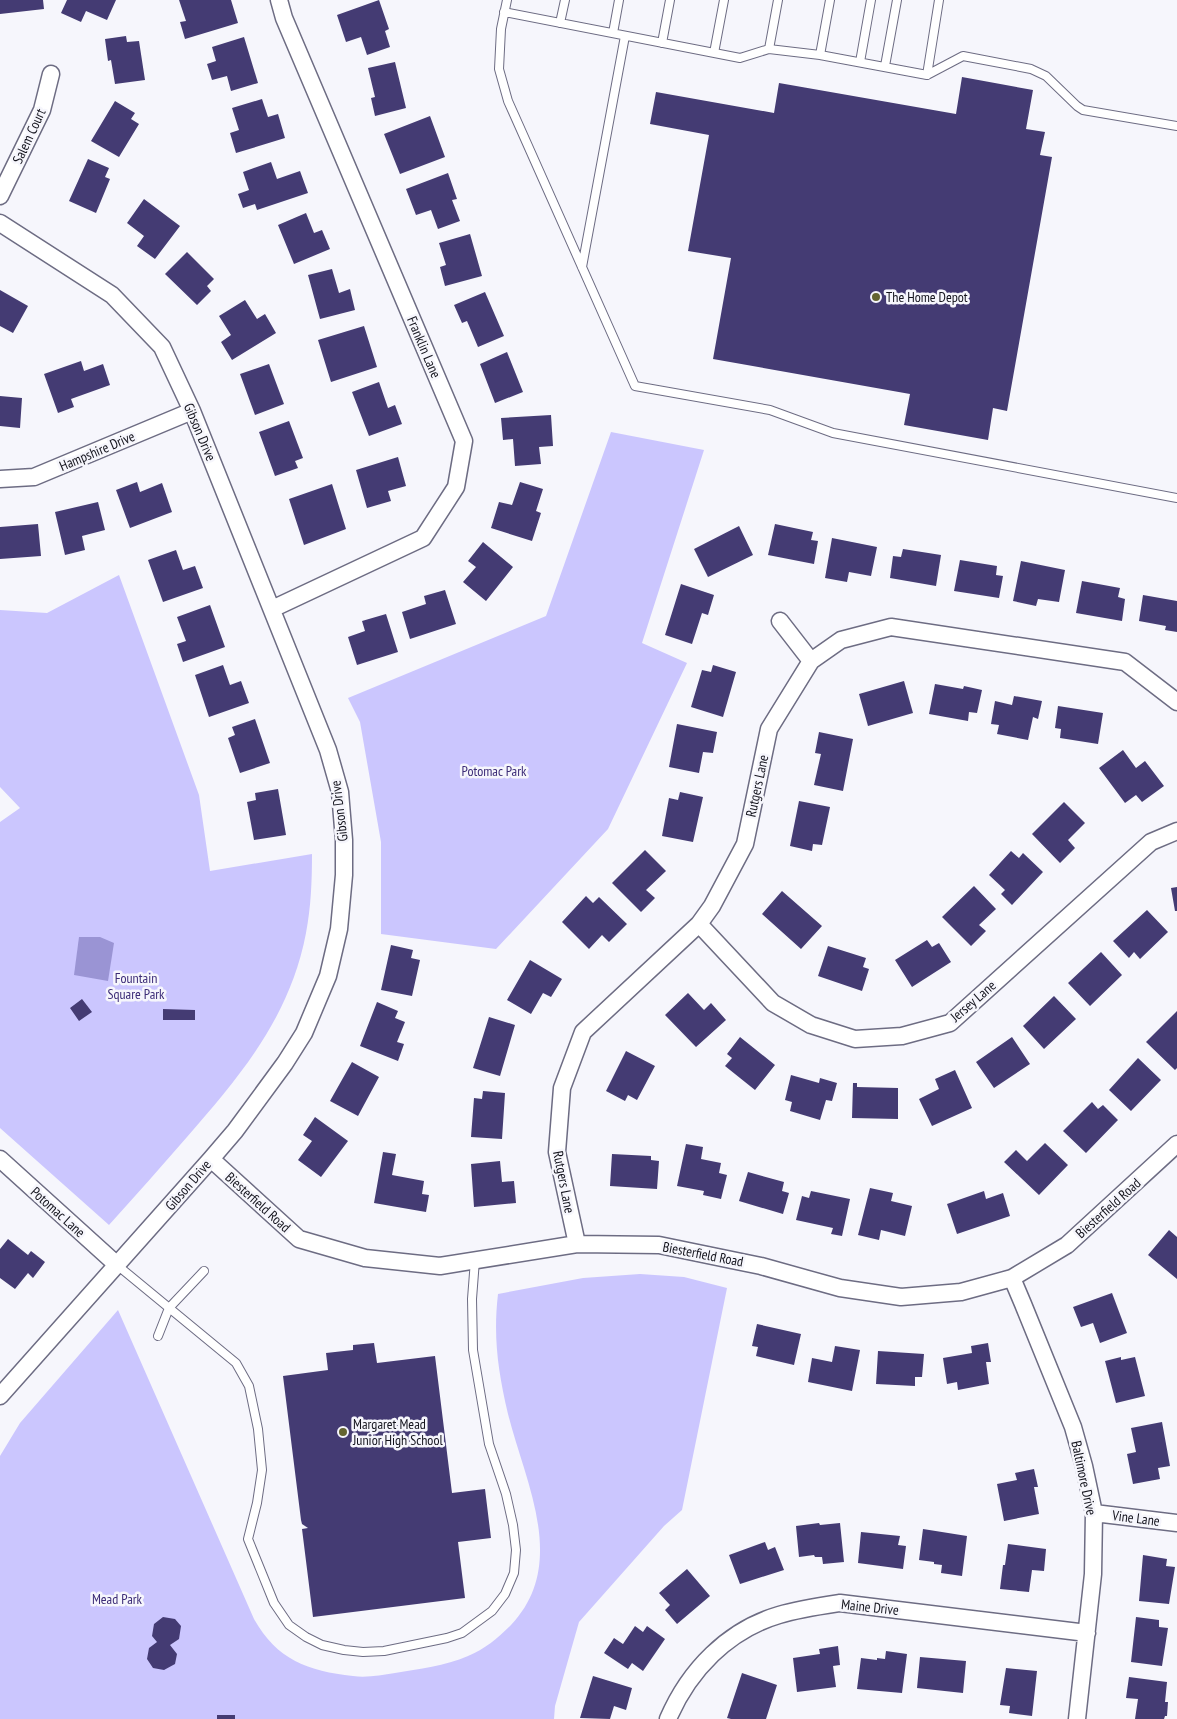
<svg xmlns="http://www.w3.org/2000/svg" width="1177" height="1719" viewBox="0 0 1177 1719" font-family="'PT Sans Narrow',sans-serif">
<rect width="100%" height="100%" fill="#f6f6fc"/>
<path fill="#cbc6fe" d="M611,432L704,450L642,643L687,663L608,829L496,949L381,934V842L360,722L348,698L546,616Z
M119,575L199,795L210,871L312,854C312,881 311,907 306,933C290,1017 241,1075 187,1137C161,1167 135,1196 109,1225L0,1128V822L20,808L0,787V610L47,613Z
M640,1274L684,1277L727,1288L682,1510L664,1526L579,1622L555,1706L554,1719H0V1456L20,1423L118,1310L254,1619C277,1660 308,1671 353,1676C367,1678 381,1675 395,1673C419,1669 445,1666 468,1656C485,1649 498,1638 511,1625C569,1564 525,1482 508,1414C498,1371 493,1337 498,1294L583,1278Z"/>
<path fill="#9a94d4" d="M79,937H100L114,943L108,981L74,975Z"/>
<path fill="#443b73" d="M0,0H43L44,9L0,14Z
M67,0H116L107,20L86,11L81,22L61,13Z
M179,0H231L238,23L185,39L180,22L186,21Z
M379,0L389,29L385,31L390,47L367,55L361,37L346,42L337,15Z
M126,36L127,42L139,41L145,80L115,84L111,60L108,61L105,39Z
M244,37L258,83L231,91L227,76L212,80L207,64L216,61L212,47Z
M395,62L406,108L375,116L371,98L375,97L368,68Z
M962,77L1033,90L1026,129L1045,132L1040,155L1052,157L1007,411L993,408L988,440L904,425L910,394L713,359L731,258L688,251L709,135L650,124L656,92L774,113L779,83L956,114Z
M262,99L268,117L278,114L285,138L236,153L230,133L239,130L232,108Z
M115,101L135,113L131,119L139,124L119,157L91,141Z
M430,116L445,157L400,174L384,134Z
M88,159L109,168L105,177L110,179L96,213L69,201Z
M271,162L277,179L300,171L308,193L257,210L255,204L243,208L238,194L249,190L243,172Z
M448,173L457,199L452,200L460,221L438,229L431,210L416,215L406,189Z
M144,199L180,226L155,259L137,246L144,236L127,223Z
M306,213L314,233L322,230L330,249L294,264L278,225Z
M470,234L482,276L445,286L440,267L446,265L439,243Z
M187,252L214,279L207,286L211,291L197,305L165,274Z
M332,269L339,293L350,289L355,310L320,319L308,275Z
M0,290L28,306L13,333L0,326Z
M485,292L504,336L478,347L467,321L462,323L454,305Z
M245,300L257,319L265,314L276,333L232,360L221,342L231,335L219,316Z
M364,326L377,367L331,382L318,340Z
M507,352L523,392L495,403L480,364Z
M81,361L84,371L103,364L110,385L71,399L74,407L58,413L44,374Z
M269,364L284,404L255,415L240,374Z
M379,382L388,408L395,405L402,424L369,436L352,392Z
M0,396L22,398L20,428L0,426Z
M551,415L553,446L539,447L541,464L515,466L513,439L503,440L501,418Z
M289,421L303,458L295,461L298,468L275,476L259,432Z
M398,457L406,486L388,491L391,501L367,508L356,470Z
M137,482L140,492L162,483L172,512L130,528L116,490Z
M520,482L543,489L536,511L541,513L532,541L491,528L499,502L512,505Z
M332,484L346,529L304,545L289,499Z
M98,502L105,530L82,536L85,550L65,555L55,512Z
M38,524L41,556L0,559V527Z
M775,524L813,532L811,540L818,541L814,564L768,555Z
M739,526L753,555L708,577L694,549Z
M832,538L877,547L871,576L849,572L847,582L825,578Z
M483,542L513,567L486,601L463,582L476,567L468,561Z
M903,549L941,555L936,586L890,578L893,556L901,557Z
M176,550L183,570L195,566L203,588L163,602L148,560Z
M960,560L997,566L996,575L1003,576L999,598L954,591Z
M1021,561L1065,570L1059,602L1038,599L1036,606L1013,601Z
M1082,581L1120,588L1118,597L1125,599L1122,621L1076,613Z
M681,584L714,595L708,615L702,613L692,644L665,635Z
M445,590L456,624L410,639L402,612L426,604L424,596Z
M1143,595L1177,601V632L1165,630L1166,626L1139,621Z
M210,605L225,647L183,662L177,644L186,641L177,617Z
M386,614L398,652L357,665L348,637L365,631L362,621Z
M223,665L230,685L241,681L249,703L209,717L195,675Z
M713,665L736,672L723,717L691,707L702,670L711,672Z
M904,681L913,713L868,726L859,694Z
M935,684L963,689L964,686L982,690L977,713L969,712L968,721L929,714Z
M1014,696L1042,701L1038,719L1033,717L1028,740L997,734L999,725L991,724L995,701L1012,705Z
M1058,706L1103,713L1098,744L1060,738L1061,729L1055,728Z
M255,719L270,763L240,773L228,738L235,735L232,727Z
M677,724L717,732L713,753L703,752L699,773L669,767Z
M819,732L853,739L843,791L814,785L821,754L815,753Z
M1123,750L1136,768L1145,761L1164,786L1142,802L1136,795L1125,803L1099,768Z
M278,789L286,835L254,840L247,802L256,800L255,793Z
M680,792L703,797L693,842L662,836L669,798L678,800Z
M799,801L830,807L822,845L813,844L812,851L790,846Z
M1064,802L1085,823L1068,840L1075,848L1060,863L1032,834Z
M645,850L666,871L646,890L655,898L641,912L612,883Z
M1011,851L1019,858L1023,853L1043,872L1012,905L1001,894L1005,890L989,875Z
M974,886L996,909L979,925L986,931L971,946L942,917Z
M1177,887V911H1175L1171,888Z
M782,891L822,926L801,949L762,914Z
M586,896L593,903L599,897L627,924L609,942L602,935L589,949L562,922Z
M1147,910L1168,932L1140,959L1134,952L1129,958L1113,941Z
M927,940L932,947L939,943L951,962L912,987L895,960Z
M391,945L413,950L411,958L420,960L412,996L381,990Z
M828,946L866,958L863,967L869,969L862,991L818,976Z
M1101,952L1122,975L1090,1006L1068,983Z
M530,960L562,979L551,997L543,993L531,1014L507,1000Z
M688,993L704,1010L711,1003L726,1020L696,1047L665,1015Z
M1054,996L1076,1019L1044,1049L1023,1026Z
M82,999L92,1012L79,1021L70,1008Z
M377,1002L398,1011L395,1018L405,1022L397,1042L404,1044L398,1061L360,1046Z
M163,1009L195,1010V1020H163Z
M1177,1011V1068L1175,1070L1146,1042Z
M489,1017L515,1025L500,1076L473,1068Z
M740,1037L775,1065L755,1090L725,1066L732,1058L727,1054Z
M1012,1037L1030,1064L994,1088L976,1062Z
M626,1051L655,1066L637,1100L628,1095L625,1101L606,1091Z
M1138,1058L1161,1080L1131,1111L1109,1090Z
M352,1062L379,1077L358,1116L330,1101Z
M955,1070L972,1108L932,1126L919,1099L939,1089L935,1079Z
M791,1075L819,1083L820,1078L837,1083L832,1101L826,1100L820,1120L790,1111L792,1102L785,1100Z
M853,1083H857V1087L898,1088V1119L852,1118Z
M483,1091L505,1093L502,1139L471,1137L474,1098L482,1099Z
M1092,1102L1098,1109L1103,1105L1118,1120L1086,1153L1063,1131Z
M315,1117L348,1141L321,1177L298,1160L312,1141L303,1135Z
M1045,1143L1068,1165L1039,1195L1004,1162L1016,1150L1027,1161Z
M686,1144L703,1147L701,1159L721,1163L719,1173L727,1175L721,1199L703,1195L704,1191L677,1186Z
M383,1152L396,1154L392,1175L424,1181L422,1194L429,1195L426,1212L374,1203Z
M612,1154L651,1156V1160L659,1161L657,1189L610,1186Z
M500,1161L502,1182L514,1181L516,1203L474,1207L471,1164Z
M748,1172L784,1182L782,1191L789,1193L783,1214L739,1201Z
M870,1188L893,1193L891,1201L912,1206L905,1236L881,1230L879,1240L858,1235Z
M811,1191L850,1199L842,1236L831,1234L833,1228L796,1220L802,1196L809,1198Z
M984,1191L986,1199L1003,1193L1010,1216L957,1234L947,1204Z
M1169,1230L1177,1237V1279L1148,1255Z
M8,1239L28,1255L31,1251L45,1262L33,1278L28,1273L15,1289L0,1278V1249Z
M1112,1293L1127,1333L1100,1343L1093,1323L1081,1327L1073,1307Z
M757,1324L801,1334L794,1365L756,1356L758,1347L752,1346Z
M374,1343L377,1363L435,1356L452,1493L485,1489L491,1538L458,1542L465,1598L313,1617L302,1529L308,1528L302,1524L301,1520L283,1376L328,1370L326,1353L353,1350V1345Z
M988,1343L991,1362H986L989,1384L958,1390L957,1382L947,1384L943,1358L972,1353L971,1346Z
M835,1346L860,1350L852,1391L808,1382L812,1358L832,1362Z
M878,1351L924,1354L922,1377H915V1386L876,1384Z
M1121,1357V1360L1135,1357L1145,1396L1116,1403L1105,1361Z
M1162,1422L1170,1466L1158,1468L1160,1479L1133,1484L1127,1454L1136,1452L1131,1428Z
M1034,1469L1038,1487H1034L1039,1514L1004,1521L997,1484L1017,1480L1015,1473Z
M819,1523L820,1525L840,1523L844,1562L823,1564L822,1557H815L814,1555L799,1557L796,1526Z
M923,1529L967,1536L962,1576L941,1573L942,1565L934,1564V1562L919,1560Z
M861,1532L900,1536L898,1545L906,1546L903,1569L858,1563Z
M765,1542L768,1550L775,1547L784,1570L740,1584L729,1555Z
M1008,1544L1046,1549L1044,1571L1032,1570L1029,1592L1000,1589L1003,1565H1005Z
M1143,1555L1167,1559L1166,1566L1175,1567L1169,1604L1139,1601Z
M687,1569L710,1596L677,1624L665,1610L670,1605L659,1593Z
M163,1617L175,1619L181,1626L179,1639L170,1645L177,1654L175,1664L164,1670L153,1668L147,1659L149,1648L157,1642L152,1636L154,1624Z
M1136,1617L1159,1620V1627L1168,1628L1162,1666L1131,1662Z
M635,1626L643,1632L647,1626L665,1639L643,1671L632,1663L628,1669L604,1653L614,1638L623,1644Z
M838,1646L840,1665L833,1666L836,1687L797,1692L793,1658L820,1654L819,1649Z
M886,1651L907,1654L902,1693L857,1689L861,1658L877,1660V1658L885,1659Z
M920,1657L966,1661L963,1693L917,1688Z
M1006,1668L1037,1671L1032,1716L1009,1713L1010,1706L1000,1705Z
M742,1673L777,1685L766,1719H731L727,1718Z
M593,1676L632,1688L626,1710L614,1706L610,1719L580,1718Z
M1129,1677L1167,1682L1165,1702H1168L1167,1716H1165L1164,1719H1135L1138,1699L1126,1698Z
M217,1715H235V1719H217Z"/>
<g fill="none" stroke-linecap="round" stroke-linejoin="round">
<defs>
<path id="lane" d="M507,0L501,29L499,69L508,101L635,386L770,410L833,433L1177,498
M504,12L740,58L769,49L820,55L927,75L963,56L1031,69L1046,76L1077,106L1083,110L1177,126
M560,23L565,0
M613,33L619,0
M662,43L670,0
M769,49L778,0
M714,53L724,0
M820,55L830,0
M860,62L871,0
M885,66L897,0
M927,75L939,0
M582,267L625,36
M117,1265L236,1363L249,1386L258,1429L262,1470L257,1503L248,1539L274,1603L289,1625L306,1637L322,1645L344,1650L363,1652L384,1651L447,1638L462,1633L492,1611L505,1594L514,1573L516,1550L513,1525L506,1494L489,1444L473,1350L472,1299L475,1260
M158,1336L169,1308L204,1271"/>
<path id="street" d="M0,196L42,110L51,74
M0,223L112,295L162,347L192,411L328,750L340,792L344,840V875L339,929L328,976L304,1033L285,1063L235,1131L211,1159L0,1396
M0,479L34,477L192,411
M272,609L423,538L456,487L464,441L284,18L279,0
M780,621L811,661
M699,924L773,1003L811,1025L855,1039L902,1036L950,1023L1151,842L1177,831
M0,1159L116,1264
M211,1159L299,1239L365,1258L440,1266L577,1244L659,1245L761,1266L840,1288L901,1297L961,1292L1012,1278L1067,1245L1177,1144
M577,1244L557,1152L562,1088L583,1032L699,924L712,906L745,844L769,729L811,661L841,640L891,627L1125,662L1177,702
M1012,1278L1023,1304L1073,1427L1084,1466L1094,1513L1093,1574L1077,1719
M1094,1513L1177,1523
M668,1719C689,1670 728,1630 779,1615C799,1609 820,1606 840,1603L1087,1633"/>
</defs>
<use href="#lane" stroke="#6d6c83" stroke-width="10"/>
<use href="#street" stroke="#6d6c83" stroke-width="19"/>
<use href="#lane" stroke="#fff" stroke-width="8"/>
<use href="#street" stroke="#fff" stroke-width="16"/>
</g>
<g fill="#646431" stroke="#f6f6fc" stroke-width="2">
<circle cx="876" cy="297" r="5"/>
<circle cx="343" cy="1432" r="5"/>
</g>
<g text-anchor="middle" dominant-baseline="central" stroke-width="5" stroke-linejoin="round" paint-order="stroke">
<g font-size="14" fill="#13131c" stroke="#f6f6fc">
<text transform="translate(29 136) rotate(-65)">Salem Court</text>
<text transform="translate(424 347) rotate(67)">Franklin Lane</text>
<text transform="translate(200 432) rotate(67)">Gibson Drive</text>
<text transform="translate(97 451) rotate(-23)">Hampshire Drive</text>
<text transform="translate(757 786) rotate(-78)">Rutgers Lane</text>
<text transform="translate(339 811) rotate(-97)">Gibson Drive</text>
<text transform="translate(973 1001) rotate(-41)">Jersey Lane</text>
<text transform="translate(564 1182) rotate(79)">Rutgers Lane</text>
<text transform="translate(188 1185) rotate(-49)">Gibson Drive</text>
<text transform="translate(258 1202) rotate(42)">Biesterfield Road</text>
<text transform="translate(1108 1208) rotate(-42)">Biesterfield Road</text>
<text transform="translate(58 1212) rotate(42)">Potomac Lane</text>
<text transform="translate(703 1254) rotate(11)">Biesterfield Road</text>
<text transform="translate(1084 1478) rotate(78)">Baltimore Drive</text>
<text transform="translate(1136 1518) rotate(7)">Vine Lane</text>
<text transform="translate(870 1607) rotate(6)">Maine Drive</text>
</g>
<g font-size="14" fill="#13131c" stroke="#f6f6fc" text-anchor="start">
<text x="886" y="297">The Home Depot</text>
<text x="353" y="1424">Margaret Mead<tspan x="353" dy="16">Junior High School</tspan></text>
</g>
<g font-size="14" fill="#3c2c77" stroke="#f6f6fc">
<text x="494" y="771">Potomac Park</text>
<text x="136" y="978">Fountain<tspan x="136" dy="16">Square Park</tspan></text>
<text x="117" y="1599">Mead Park</text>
</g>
</g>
</svg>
